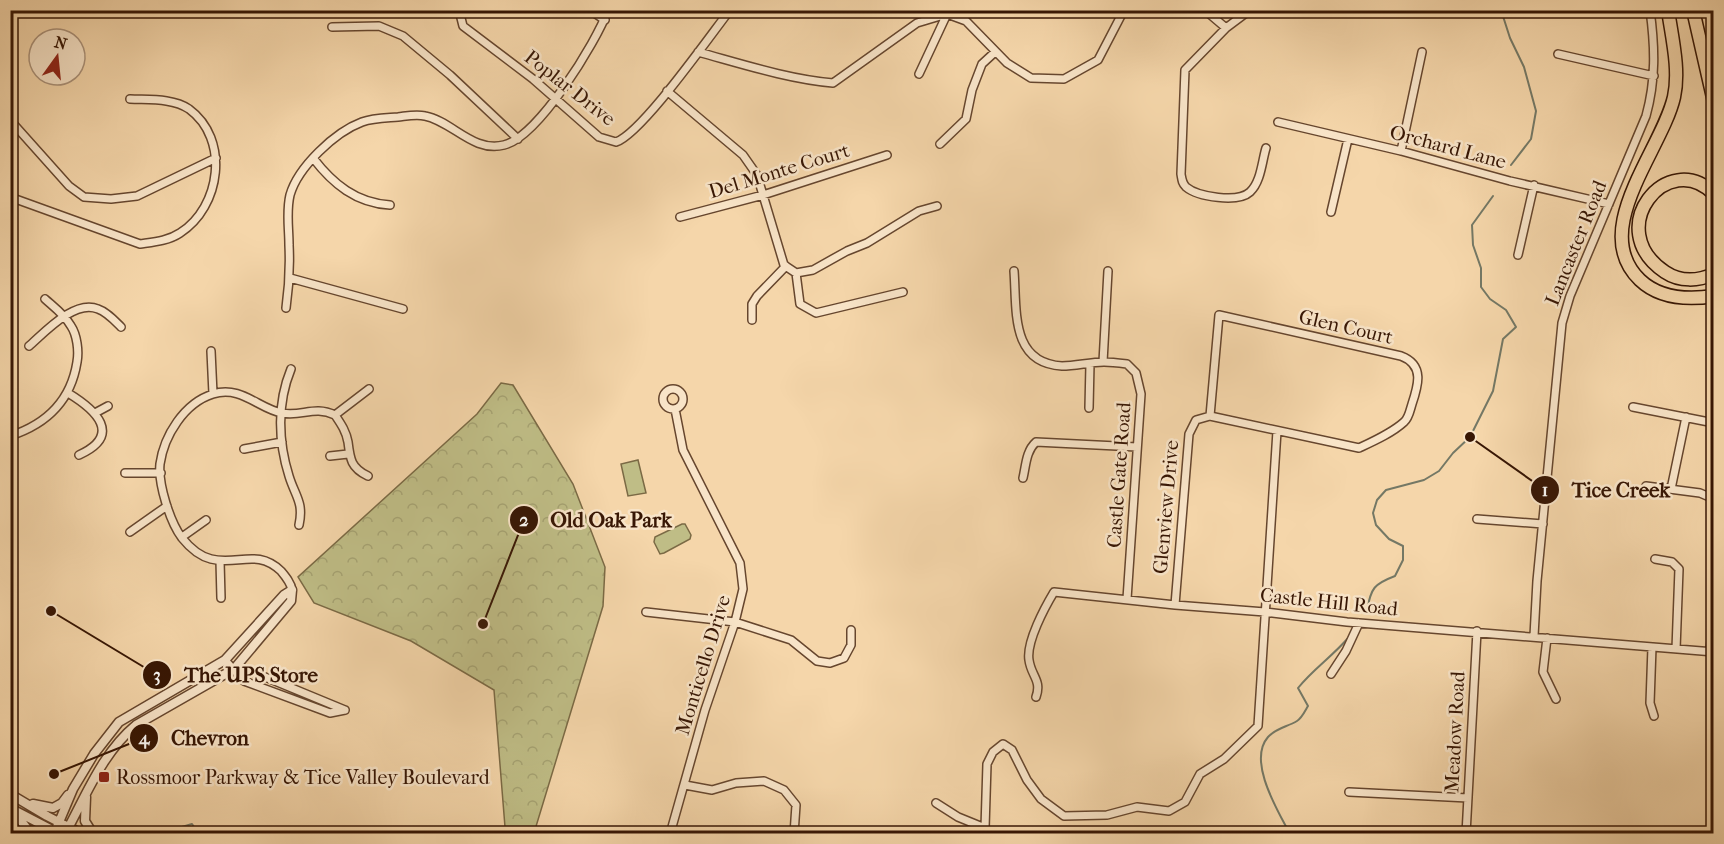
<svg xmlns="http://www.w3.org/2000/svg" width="1724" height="844" viewBox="0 0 1724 844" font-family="'IM FELL French Canon',serif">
<defs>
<pattern id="forest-crowns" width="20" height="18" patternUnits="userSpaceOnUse" patternTransform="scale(1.5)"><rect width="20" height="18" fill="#bfbd86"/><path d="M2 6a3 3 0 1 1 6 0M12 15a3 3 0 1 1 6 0" fill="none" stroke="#a5a272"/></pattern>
</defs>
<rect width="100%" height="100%" fill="#f5d6aa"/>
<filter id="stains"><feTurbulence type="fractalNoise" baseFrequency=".00333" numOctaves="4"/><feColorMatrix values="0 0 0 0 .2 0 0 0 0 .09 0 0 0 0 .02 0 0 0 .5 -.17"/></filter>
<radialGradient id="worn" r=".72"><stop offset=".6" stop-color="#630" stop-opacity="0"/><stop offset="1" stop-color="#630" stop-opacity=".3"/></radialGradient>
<path fill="url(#forest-crowns)" stroke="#7b6a45" stroke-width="1.5" d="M501,383L513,385L573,484L605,567L603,606L534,833H500L505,827L494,690L411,641L314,603L298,577L477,414Z"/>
<path fill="#bfbd86" stroke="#7b6a45" stroke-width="1.5" d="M638,460L646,493L628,496L621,464Z
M682,524H685L691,535L690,539L664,553L660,554L654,542L655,537Z"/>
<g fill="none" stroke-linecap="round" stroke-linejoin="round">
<path stroke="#747865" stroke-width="2" d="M1501,10L1510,38L1524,67L1536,111L1531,139L1511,165
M1367,610C1371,588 1374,584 1395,576L1403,560V546L1389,539L1376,525L1373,513L1377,500L1386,490L1424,480L1439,471L1453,453L1470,437L1493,391L1503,339L1516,327L1506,310L1490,299L1481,287V268L1473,245L1472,225L1493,196
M171,834L175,829L192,824L199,834
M234,834C244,826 254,830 265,834
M280,834L283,830L297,831L301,834
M1290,834C1278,811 1247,761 1268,737C1276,728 1287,727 1297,721C1302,718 1305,711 1308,706L1298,688C1313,669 1333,656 1349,637"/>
<defs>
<path id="minor" d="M459,10L463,26L533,79L599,137L616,142C642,133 709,37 730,10
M590,10L605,20
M1250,10L1226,28L1185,70L1181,174C1182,180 1182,183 1186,187C1198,197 1238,203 1250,192C1261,182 1262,161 1266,148
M1206,11L1226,28
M332,27L379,26L403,36L450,75L518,139
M698,52C742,64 788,79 833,83L917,23L947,14L966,21L1007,63L1031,78L1064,79L1098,60L1124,10
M1558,54L1654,76
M919,74L947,14
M667,91L743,155L757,175L784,265L796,273L813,270L847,251L867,243L919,211L937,206
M10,120L69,186L84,197L111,199L137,196L216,158
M1278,122L1401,151L1510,181L1609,204
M940,144L966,119L972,90L982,64L995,52
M1401,151L1422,52
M313,158C333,184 356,203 390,205
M10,197L140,244C154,242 168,241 180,233C221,207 230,139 189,109C173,98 149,100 130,99
M1331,212L1348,139
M680,217L763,195L887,155
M1518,255L1534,185
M1014,271C1017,310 1010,363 1062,366C1076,366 1090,362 1104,362C1111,362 1119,363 1127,364L1136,373L1141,394L1127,599
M796,273L800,304L816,313L903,292
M290,278L403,309
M286,308C289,287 290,266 289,245C289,228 286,212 290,195C298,167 335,132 362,122C373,118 386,118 398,117C407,116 416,114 425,116C452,121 473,153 504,145C538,137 596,43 608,10
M752,320V304L757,296L786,266
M29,346C45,332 75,299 98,309C107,312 114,320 121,327
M211,351L213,394
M1103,362L1108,271
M291,369C277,403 278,441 289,476C295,496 304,502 299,525
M663 399a10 10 0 1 1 20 0a10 10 0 1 1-20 0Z
M68,393C96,410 123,435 79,455
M1633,407L1714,423
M1089,408L1090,364
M95,413L108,406
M335,415C341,424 346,431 348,442C350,459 351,468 368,476
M335,415L369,389
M10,436C47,424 71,400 77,362C79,351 77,335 71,326C65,315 54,307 45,299
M244,449L282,442
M330,456L348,454
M125,473H161
M1023,478C1026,465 1026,451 1036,442L1137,447
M1646,486L1700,493L1714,499
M1671,489L1686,417
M1477,519L1543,524
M130,532L167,506
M182,537L206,520
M1655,559L1672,562L1679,569L1676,649
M220,561L221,598
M292,590C291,583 286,577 281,571C257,548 237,566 211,559C199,556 190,548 182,538C170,522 158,484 160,464C164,436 184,403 213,394C241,385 259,409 282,413C302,417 314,405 335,415
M1175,605L1189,434L1196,420L1210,416L1219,315L1401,356C1425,365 1418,386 1412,404C1410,410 1409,418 1404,422C1392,433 1374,441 1359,448L1210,416
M646,612L735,622L791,640L817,661L830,663L844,658L851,645V630
M1534,636L1537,581L1562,323L1570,296L1646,116C1656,80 1655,47 1650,10
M1547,638L1543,672L1556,699
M1652,647L1650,703L1654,716
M1710,651L1714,612
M225,660L244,681L330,713L345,710
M234,669L253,672L345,710
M1331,674L1346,651L1359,623
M1036,697C1042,680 1031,676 1029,660C1026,642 1045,607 1054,592L1175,605L1265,612L1347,622L1714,652
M685,785L712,790L736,783L764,781L784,790L796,805L794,834
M1349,792L1468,798
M936,803L958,817L985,828L987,764L993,752L1003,744L1012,750L1027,780L1041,799L1064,816L1107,815L1137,807L1169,811L1185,802L1200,774L1224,759L1258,726L1277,431
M670,834L705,710L735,622L743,589L740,563L683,450L675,409
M1466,834L1477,631
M1605,834L1609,831"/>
<path id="tertiary" d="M10,794L47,816L82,834
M86,797L85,821L93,834
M33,804L53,808L62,803L68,795
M10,808L58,833
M15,813L31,834
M54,834L73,789L94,754L119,722L225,660L284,595L292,590
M65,834C86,796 102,753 136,725L234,669L291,601L292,590"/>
<path id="motorway" d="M1668,10C1672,38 1680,70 1674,97C1662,150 1588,230 1640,280C1660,299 1688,300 1714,296
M1693,10L1714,102
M1714,194C1668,147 1601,229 1665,272C1680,282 1698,281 1714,274"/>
</defs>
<use href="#minor" stroke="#66462e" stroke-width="10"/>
<use href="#tertiary" stroke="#66462e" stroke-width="11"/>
<use href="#motorway" stroke="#371604" stroke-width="15"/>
<use href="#minor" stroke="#f8e4c8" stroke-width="7"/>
<use href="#tertiary" stroke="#f8e4c8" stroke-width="8"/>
<use href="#motorway" stroke="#f5d6aa" stroke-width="12"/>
</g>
<rect fill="#8f2418" stroke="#f8e4c8" stroke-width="2" x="98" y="771" width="12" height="12" rx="3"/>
<g text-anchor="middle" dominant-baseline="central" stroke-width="5" stroke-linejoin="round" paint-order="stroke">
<g font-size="20" fill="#371604" stroke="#f8e4c8">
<text transform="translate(570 88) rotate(38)">Poplar Drive</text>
<text transform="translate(1448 147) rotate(15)">Orchard Lane</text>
<text transform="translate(779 171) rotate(-17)">Del Monte Court</text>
<text transform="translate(1576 243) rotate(-68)">Lancaster Road</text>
<text transform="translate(1346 327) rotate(13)">Glen Court</text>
<text transform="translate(1119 475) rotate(-86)">Castle Gate Road</text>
<text transform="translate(1166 507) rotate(-85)">Glenview Drive</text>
<text transform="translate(1329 602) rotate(6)">Castle Hill Road</text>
<text transform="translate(703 665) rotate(-73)">Monticello Drive</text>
<text transform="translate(1455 732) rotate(-87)">Meadow Road</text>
</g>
<g font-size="20" fill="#371604" stroke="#f8e4c8" text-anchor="start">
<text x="116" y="777">Rossmoor Parkway &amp; Tice Valley Boulevard</text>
</g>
</g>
<path fill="none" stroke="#371604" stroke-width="2" d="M1470 437L1545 490M483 624L524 520M51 611L157 675M54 774L144 738"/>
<g fill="#371604" stroke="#f8e4c8" stroke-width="2">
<circle cx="1470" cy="437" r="6"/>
<circle cx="483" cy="624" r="6"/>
<circle cx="51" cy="611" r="6"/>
<circle cx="54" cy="774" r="6"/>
<circle cx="1545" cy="490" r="15"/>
<circle cx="524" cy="520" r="15"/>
<circle cx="157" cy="675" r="15"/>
<circle cx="144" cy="738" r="15"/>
</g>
<g font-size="18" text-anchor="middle" font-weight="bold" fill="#fff">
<text x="1545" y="496">1</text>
<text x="524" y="526">2</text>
<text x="157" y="681">3</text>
<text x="144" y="744">4</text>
</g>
<g font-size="21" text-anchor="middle" font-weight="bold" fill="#371604" stroke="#f8e4c8" stroke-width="5" stroke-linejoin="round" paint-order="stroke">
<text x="1621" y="497">Tice Creek</text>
<text x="611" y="527">Old Oak Park</text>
<text x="251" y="682">The UPS Store</text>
<text x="210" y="745">Chevron</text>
</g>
<rect width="1724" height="844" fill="none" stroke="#f5d6aa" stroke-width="36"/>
<rect x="12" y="12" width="1700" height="820" fill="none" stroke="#371604" stroke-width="3"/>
<rect x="18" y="18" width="1688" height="808" fill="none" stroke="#371604" stroke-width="1.5"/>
<g transform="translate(57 57) rotate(15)"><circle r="28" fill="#f8e4c8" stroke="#ab927a" stroke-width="1.5"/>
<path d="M0-4.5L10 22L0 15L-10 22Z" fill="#8f2418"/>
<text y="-9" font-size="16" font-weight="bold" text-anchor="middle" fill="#371604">N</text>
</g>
<rect width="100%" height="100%" filter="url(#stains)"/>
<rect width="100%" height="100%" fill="url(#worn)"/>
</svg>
